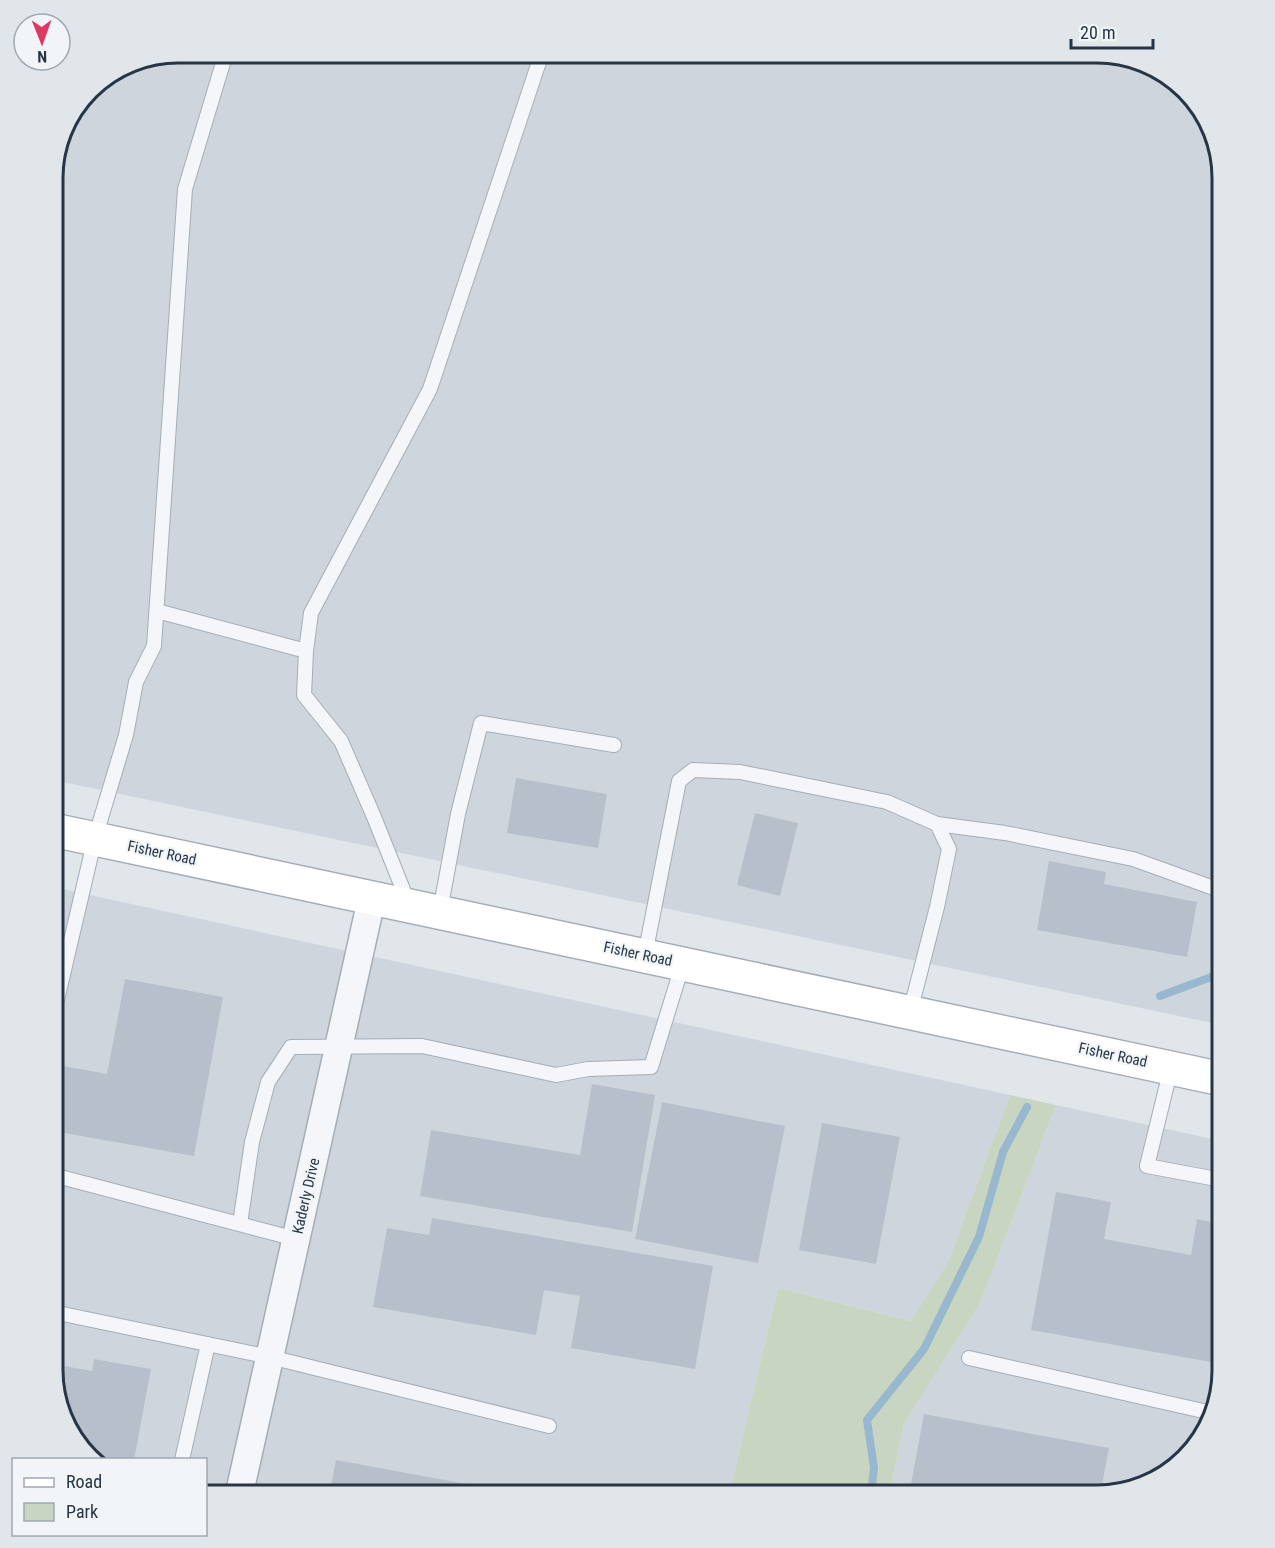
<svg xmlns="http://www.w3.org/2000/svg" width="1275" height="1548" viewBox="0 0 1275 1548" font-family="'Roboto Condensed',sans-serif">
<rect width="100%" height="100%" fill="#e1e6eb"/>
<path fill="#cfd5dd" d="M178,53H1105L1159,69L1201,108L1222,178V1025L53,780V169L66,122L95,84L130,62Z
M53,887L1010,1095L949,1260L911,1321L778,1288L729,1495H206V1460L95,1459L74,1440L53,1370Z
M1056,1105L1222,1141V1370L1209,1426L1167,1474L1097,1495H889L904,1424L980,1303Z"/>
<path fill="#c8d6c1" d="M1010,1095L1056,1105L980,1303L904,1424L889,1495H729L778,1288L911,1321L949,1260Z"/>
<g fill="none" stroke-linecap="round" stroke-linejoin="round">
<path stroke="#98b8cf" stroke-width="8" d="M1160,996L1222,973
M871,1495L874,1468L867,1420L924,1349L979,1237L1003,1152L1027,1107"/>
</g>
<path fill="#b7c0ca" d="M516,778L607,794L598,848L507,833Z
M755,813L798,823L780,896L737,885Z
M1049,861L1106,872L1104,884L1197,902L1187,957L1037,930Z
M125,979L223,997L194,1156L53,1131V1064L107,1074Z
M592,1084L655,1095L632,1232L420,1196L431,1130L580,1155Z
M662,1102L785,1126L758,1263L635,1239Z
M822,1123L900,1137L876,1264L799,1250Z
M1056,1192L1111,1202L1104,1239L1191,1255L1197,1219L1222,1224V1364L1031,1330Z
M432,1218L713,1266L695,1369L571,1348L580,1296L544,1290L536,1335L373,1307L387,1228L429,1235Z
M94,1359L151,1369L134,1460H95L74,1440L53,1370V1364L92,1371Z
M924,1414L1109,1448L1100,1495H909Z
M336,1460L499,1490L498,1495H329Z"/>
<g fill="none" stroke-linecap="round" stroke-linejoin="round">
<defs>
<path id="service" d="M157,611L306,651
M937,824L1005,833L1133,859L1222,891
M408,902L374,817L341,741L304,695L306,651L311,613L430,389L542,53
M440,911L458,814L481,723L614,745
M645,955L679,781L693,770L740,772L887,802L937,824L949,849L937,907L910,1012
M57,1000L95,838L126,735L136,682L154,646L185,189L226,53
M1171,1068L1147,1166L1222,1180
M53,1175L296,1239
M240,1224L252,1142L268,1082L291,1047L422,1046L556,1075L588,1069L651,1067L683,963
M53,1312L270,1357L549,1426
M969,1358L1212,1413
M182,1460L208,1344"/>
<path id="minor" d="M239,1495L372,897"/>
<path id="secondary" d="M53,830L1222,1079"/>
</defs>
<use href="#service" stroke="#a5adb6" stroke-width="16"/>
<use href="#minor" stroke="#a5adb6" stroke-width="30"/>
<use href="#secondary" stroke="#a5adb6" stroke-width="36"/>
<use href="#service" stroke="#f4f6f9" stroke-width="14"/>
<use href="#minor" stroke="#f4f6f9" stroke-width="27"/>
<use href="#secondary" stroke="#fff" stroke-width="33"/>
</g>
<g text-anchor="middle" dominant-baseline="central" stroke-width="4.5" stroke-linejoin="round" paint-order="stroke">
<g font-size="15" fill="#273545" stroke="#f1f5f8">
<text transform="translate(162 853) rotate(12)">Fisher Road</text>
<text transform="translate(638 954) rotate(12)">Fisher Road</text>
<text transform="translate(1113 1055) rotate(12)">Fisher Road</text>
<text transform="translate(306 1196) rotate(-77)">Kaderly Drive</text>
</g>
</g>
<path d="M0 0H1275V1548H0ZM178 63H1097A115 115 0 0 1 1212 178V1370A115 115 0 0 1 1097 1485H178A115 115 0 0 1 63 1370V178A115 115 0 0 1 178 63Z" fill="#e1e6ea" fill-rule="evenodd"/>
<path fill="none" stroke="#273545" stroke-width="3" d="M178 63H1097A115 115 0 0 1 1212 178V1370A115 115 0 0 1 1097 1485H178A115 115 0 0 1 63 1370V178A115 115 0 0 1 178 63Z"/>
<rect x="12" y="1458" width="195" height="78" fill="#f1f5f8" stroke="#a0a8b0" stroke-width="1.5"/>
<rect x="24" y="1478" width="30" height="9" fill="#ffffff" stroke="#a0a8b0" stroke-width="1.5"/>
<text x="66" y="1488" font-size="18" fill="#273545">Road</text>
<rect x="24" y="1503" width="30" height="18" fill="#c8d6c1" stroke="#a0a8b0" stroke-width="1.5"/>
<text x="66" y="1518" font-size="18" fill="#273545">Park</text>
<g transform="translate(42 42) rotate(179)"><circle r="28" fill="#f1f5f8" stroke="#a0a8b0" stroke-width="1.5"/>
<path d="M0-4.5L10 22L0 15L-10 22Z" fill="#dd3962"/>
<text y="-9" font-size="16" font-weight="bold" text-anchor="middle" fill="#273545">N</text>
</g>
<path d="M1071 39v9h82v-9" fill="none" stroke="#273545" stroke-width="3"/>
<text x="1080" y="39" font-size="18" fill="#273545" stroke="#f1f5f8" stroke-width="4.5" paint-order="stroke">20 m</text>
</svg>
